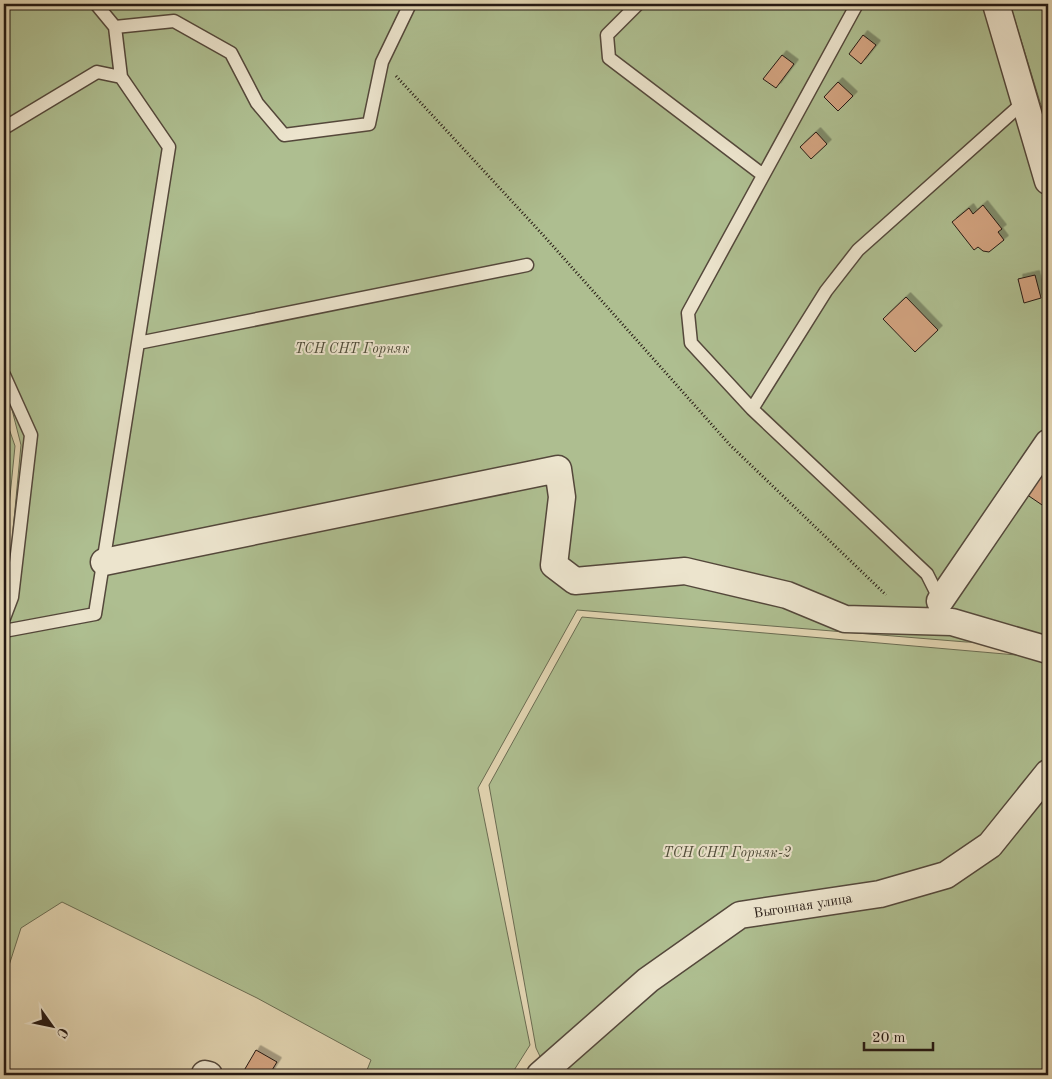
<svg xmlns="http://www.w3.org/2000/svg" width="1052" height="1079" viewBox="0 0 1052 1079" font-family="'Old Standard TT',serif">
<defs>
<filter id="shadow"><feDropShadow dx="4.5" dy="-4.5" stdDeviation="0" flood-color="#0004"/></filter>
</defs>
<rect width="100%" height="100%" fill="#e2d5b2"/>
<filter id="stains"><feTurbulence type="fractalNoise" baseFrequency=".004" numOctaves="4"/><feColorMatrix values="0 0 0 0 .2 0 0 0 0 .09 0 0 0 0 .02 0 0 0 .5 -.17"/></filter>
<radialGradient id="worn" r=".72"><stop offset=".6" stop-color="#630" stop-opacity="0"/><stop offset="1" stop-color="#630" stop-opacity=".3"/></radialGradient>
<path fill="#aebe90" stroke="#6a6c52" d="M4,4H992L1048,203V643L966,642L577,610L478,788L530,1045L511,1075H365L371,1060L257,998L62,902L21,928L4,981V414L15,446L4,557L11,552L21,445L8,394L4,392Z
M1010,4H1048V128Z
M582,617L1039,657L1048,654V1075H549L536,1048L489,785Z"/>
<path fill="#d2a380" stroke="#251913" filter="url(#shadow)" d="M863,35L876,45L861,64L849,54Z
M782,55L794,64L776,88L763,79Z
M838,82L853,96L838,111L824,97Z
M816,132L827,144L811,159L800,147Z
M983,205L1002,229L998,232L1004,240L989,252L983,251L978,247L974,250L952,222L969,208L973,214Z
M1035,275L1041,298L1024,303L1018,279Z
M906,297L938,330L915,352L883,319Z
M1048,457V509L1023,492Z
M256,1050L277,1062L269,1075H244L242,1074Z"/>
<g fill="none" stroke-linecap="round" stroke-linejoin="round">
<defs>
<path id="lane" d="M96,4L115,27L174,21L231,53L257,103L284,135L369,124L382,62L410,4
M638,4L607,35L609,58L763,175
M4,128L97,72L121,77
M138,343L527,265
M4,375L31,435L12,597L4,618
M752,409L691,343L688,313L857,4
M941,602L927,574L752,409L826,291L858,250L1025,101
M4,631L95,614L169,147L121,77L115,27"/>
<path id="street" d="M996,4L1048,181
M104,562L558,469L562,497L554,565L575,581L685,571L787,595L845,619L952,622L1048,650
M940,601L1048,443
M205,1075V1074L209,1075
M540,1075L648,980L740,915L880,894L946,875L990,845L1048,773"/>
</defs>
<use href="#lane" stroke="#54483b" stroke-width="15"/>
<use href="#street" stroke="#54483b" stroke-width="29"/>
<path stroke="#251913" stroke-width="3" stroke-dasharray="1 2.5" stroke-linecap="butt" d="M396,76L544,236L730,445L886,595"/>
<use href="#lane" stroke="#ece4cd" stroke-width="12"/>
<use href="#street" stroke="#ece4cd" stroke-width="26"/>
</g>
<g text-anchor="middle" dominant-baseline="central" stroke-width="4" stroke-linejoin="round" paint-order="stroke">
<g font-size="14" font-style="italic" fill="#4e4b38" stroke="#ece4cd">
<text x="352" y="349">ТСН СНТ Горняк</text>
<text x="727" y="853">ТСН СНТ Горняк-2</text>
</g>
<g font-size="14" fill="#251913" stroke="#ece4cd">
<text transform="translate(803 906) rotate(-9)">Выгонная улица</text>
</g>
</g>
<rect width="1052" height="1079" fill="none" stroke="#e2d5b2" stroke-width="20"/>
<rect x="5" y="5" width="1042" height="1069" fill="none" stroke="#251913" stroke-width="2.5"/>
<rect x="10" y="10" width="1032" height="1059" fill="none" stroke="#251913"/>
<g transform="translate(52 1026) rotate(123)" stroke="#ece4cd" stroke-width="4" paint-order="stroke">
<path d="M0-4L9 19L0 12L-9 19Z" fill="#251913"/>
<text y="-8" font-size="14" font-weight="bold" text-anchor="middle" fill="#251913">С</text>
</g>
<path d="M864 1042v8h69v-8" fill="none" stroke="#251913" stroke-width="2.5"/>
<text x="872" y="1042" font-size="15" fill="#251913" stroke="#ece4cd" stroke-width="4" paint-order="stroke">20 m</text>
<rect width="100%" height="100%" filter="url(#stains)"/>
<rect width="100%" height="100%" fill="url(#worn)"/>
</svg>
